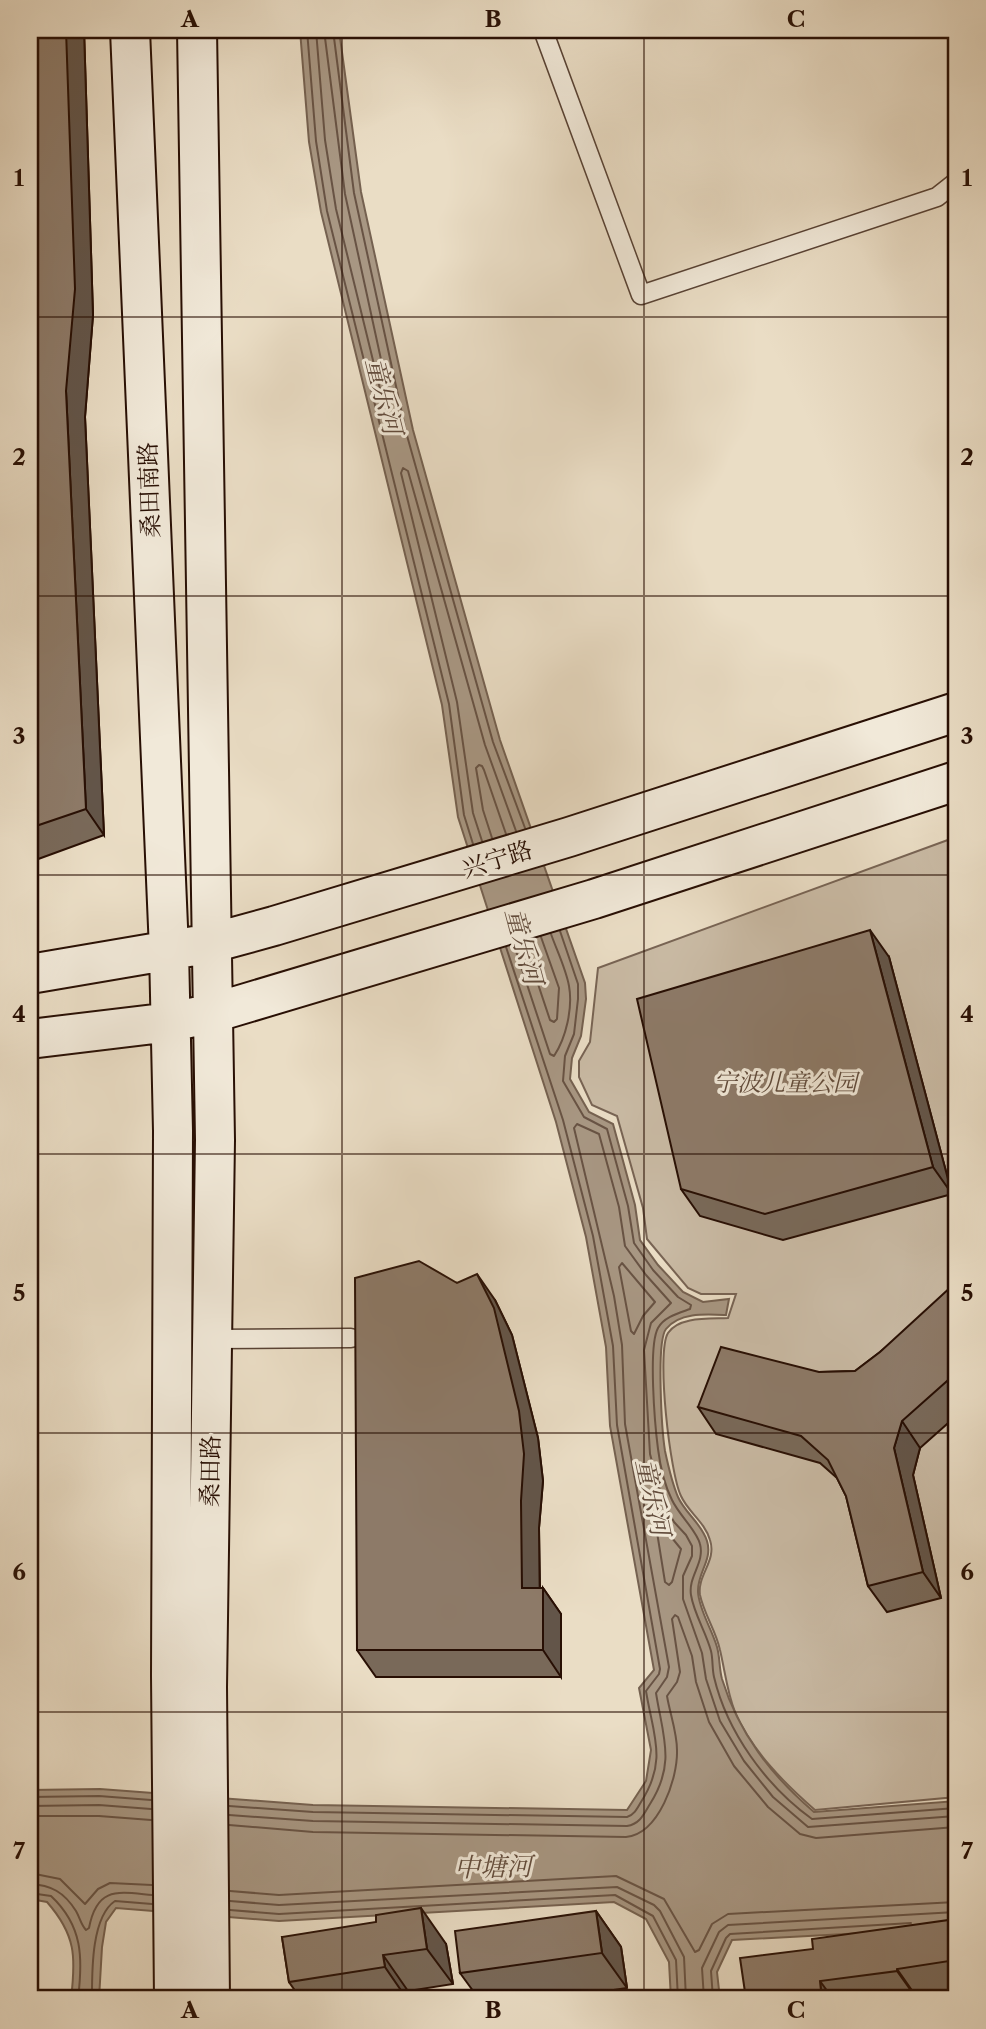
<svg xmlns="http://www.w3.org/2000/svg" width="986" height="2029" viewBox="0 0 986 2029" font-family="'Libre Caslon Text','Noto Serif SC',serif">
<rect width="100%" height="100%" fill="#eaddc5"/>
<filter id="stains"><feTurbulence type="fractalNoise" baseFrequency=".00286" numOctaves="4"/><feColorMatrix values="0 0 0 0 .2 0 0 0 0 .09 0 0 0 0 .02 0 0 0 .5 -.17"/></filter>
<radialGradient id="worn" r=".72"><stop offset=".6" stop-color="#630" stop-opacity="0"/><stop offset="1" stop-color="#630" stop-opacity=".3"/></radialGradient>
<path fill="#c9baa4" stroke="#786454" stroke-width="2" d="M956,837V1797L815,1810C784,1783 752,1751 735,1712C727,1692 725,1671 720,1650C716,1631 704,1614 700,1595C697,1575 717,1561 710,1540C705,1522 688,1512 681,1496C670,1474 656,1352 668,1333C679,1316 711,1319 728,1318L736,1294H701L688,1288L647,1239L643,1208L617,1116L592,1105L579,1077V1061L590,1042L598,968Z"/>
<path fill="#a89783" stroke="#756150" stroke-width="2" d="M300,30H339L361,192L413,430L500,740L585,983L586,999L581,1036L572,1058L570,1079L589,1112L613,1124L635,1205L640,1240L658,1265L683,1292L703,1302L729,1299L726,1315C706,1314 679,1312 666,1329C656,1342 662,1432 665,1451C668,1465 672,1483 678,1497C685,1513 702,1524 707,1541C713,1560 697,1573 698,1592C699,1610 712,1629 717,1647C720,1657 719,1668 722,1679C739,1734 771,1775 814,1812L956,1801V1928L732,1940L717,1972L720,1999H671L669,1962L646,1919L614,1902L279,1921L116,1908L106,1922L102,1947L99,1999H71C76,1957 76,1935 47,1902L30,1899V1790L100,1789L313,1805L627,1810L646,1781L651,1750L639,1688L654,1670L610,1426L606,1347L586,1237L556,1122L458,817L442,705L321,212L309,142Z"/>
<g fill="none" stroke-linecap="round" stroke-linejoin="round">
<path stroke="#685344" stroke-width="2" d="M307,30L316,141L327,211L449,704L464,815L473,844
M316,30L325,140L336,209L380,389L384,391L387,387L345,194L324,30
M333,30L354,193L406,432L493,742L525,828
M492,838L483,810L476,768L479,765L482,766L484,770L506,834
M482,841L473,813L457,702L401,473L403,468L408,471L485,745L516,831
M560,931L578,984V999L574,1034L565,1056L563,1081L584,1117L607,1129L628,1206L634,1243L653,1270L678,1297L691,1305L690,1309C679,1313 664,1317 658,1328C648,1346 655,1426 658,1449C660,1465 665,1486 672,1500C679,1515 697,1531 700,1544C705,1563 688,1576 691,1595C694,1614 706,1632 711,1651C713,1659 712,1668 714,1677C727,1732 766,1786 812,1819L956,1808
M524,942L550,1020L554,1022L557,1019L559,988L541,937
M514,945L550,1054L554,1056C566,1038 573,1008 569,986C566,969 557,951 551,934
M622,1263L655,1302L643,1316L634,1334L631,1331L619,1267Z
M659,1522L681,1549L672,1582L669,1585L665,1582L656,1526Z
M30,1797L99,1796L151,1800
M30,1806L99,1805L151,1809
M229,1806L313,1812L627,1817C634,1815 637,1809 641,1802C668,1760 653,1735 646,1691L659,1674L660,1669L617,1425L613,1346L593,1236L563,1120L506,947
M229,1815L313,1821L627,1826C640,1824 644,1814 650,1804C676,1763 663,1737 656,1693L667,1677L669,1667L625,1424L622,1345L614,1296L574,1128L577,1124L599,1134L619,1207L625,1246L646,1275L671,1303L651,1323L644,1350L650,1454L663,1502L674,1522L686,1535L692,1546V1556L683,1576V1599L702,1653L706,1679L720,1721L744,1761L773,1797L808,1827L956,1816
M30,1816H99L151,1820
M229,1825L313,1832L626,1837C659,1834 678,1778 677,1750C677,1732 670,1714 667,1696L677,1682L680,1672L672,1619L675,1615L678,1617L692,1656L696,1682L709,1722L734,1766L768,1807L800,1834L816,1838L956,1827
M30,1873L60,1879L85,1904L98,1889L110,1883L152,1885
M30,1884C51,1885 64,1892 76,1911C80,1918 81,1925 86,1930L89,1928C97,1886 118,1892 152,1895
M230,1891L279,1895L616,1876L664,1899L695,1952L699,1950L712,1924L728,1914L956,1902
M30,1893L51,1896C83,1926 83,1958 78,1999
M230,1901L279,1905L617,1887L654,1905L660,1911L684,1957L686,1999
M230,1910L279,1914L615,1895L653,1916L676,1960L678,1999
M92,1999C92,1973 91,1917 115,1901L152,1904
M704,1999L702,1968L719,1932L728,1925L956,1912
M713,1999L711,1971L726,1938L730,1934L911,1923"/>
<defs>
<path id="lane" d="M543,30L641,295L937,197L956,182
M212,1339L351,1338"/>
<path id="secondary" d="M130,30L169,950L173,1131L171,1676L174,1999
M197,30L215,1140L207,1687L210,1999
M30,974L212,943L274,926L569,837L956,712
M30,1039L171,1022L213,1013L594,899L956,781"/>
</defs>
<use href="#lane" stroke="#584234" stroke-width="21"/>
<use href="#secondary" stroke="#280f04" stroke-width="42"/>
<use href="#lane" stroke="#f1e9d9" stroke-width="18"/>
<use href="#secondary" stroke="#f1e9d9" stroke-width="38"/>
</g>
<path fill="#796959" stroke="#280f04" stroke-width="2" d="M30,30H84L93,315L85,417L104,835L30,862Z
M889,957L952,1194L783,1240L700,1216L681,1189Z
M457,1283L495,1300L512,1335L538,1438L543,1481L539,1528L540,1588H543L561,1614V1677H376L357,1650Z
M956,1289V1416L920,1448L913,1475L941,1598L887,1612L868,1586L846,1496L837,1478L820,1463L716,1434L698,1407L819,1372L855,1371L880,1352Z
M596,1911L621,1947L627,1988L553,1999H479L460,1973Z
M956,1919V1999H746L813,1949Z
M282,1937L446,1944L453,1984L408,1991L409,1999H301L289,1982Z"/>
<path fill="#635549" stroke="#280f04" stroke-width="2" d="M66,30H84L93,315L85,417L104,835L86,809L66,391Z
M870,930L889,957L952,1194L933,1167Z
M477,1274L495,1300L512,1335L538,1438L543,1481L539,1528L540,1615L522,1588Z
M902,1421L920,1448L913,1475L941,1598L923,1572L894,1448Z
M543,1588L561,1614V1677L543,1650Z
M421,1908L446,1944L453,1984L427,1949Z
M596,1911L621,1947L627,1988L602,1953Z
M383,1955L408,1991L409,1999H407L385,1967Z
M897,1969L918,1999H917L897,1971Z
M820,1981L833,1999H827L821,1991Z"/>
<path fill="#8d7a68" stroke="#280f04" stroke-width="2" d="M30,30H66L75,289L66,391L86,809L30,828Z
M870,930L933,1167L765,1214L681,1189L637,999Z
M419,1261L457,1283L477,1274L494,1308L519,1411L524,1454L521,1501L522,1588H543V1650H357L355,1278Z
M953,1285L956,1289V1373L902,1421L894,1448L923,1572L868,1586L846,1496L828,1460L801,1436L698,1407L721,1347L819,1372L855,1371L880,1352Z
M421,1908L427,1949L383,1955L385,1967L289,1982L282,1937L376,1922V1915Z
M596,1911L602,1953L460,1973L455,1931Z
M956,1919V1960L897,1969V1971L820,1981L821,1991L756,1999H746L740,1958L813,1949L812,1939Z"/>
<path fill="none" stroke="#280f04" stroke-width="2" stroke-opacity="0.55" d="M342,30V1999M644,30V1999M30,317H956M30,596H956M30,875H956M30,1154H956M30,1433H956M30,1712H956"/>
<g text-anchor="middle" dominant-baseline="central" stroke-width="6" stroke-linejoin="round" paint-order="stroke">
<g font-size="24" fill="#280f04" stroke="#f1e9d9">
<text transform="translate(149 490) rotate(-92)">桑田南路</text>
<text transform="translate(497 859) rotate(-17)">兴宁路</text>
<text transform="translate(210 1471) rotate(-89)">桑田路</text>
</g>
<g font-size="24" font-style="italic" fill="#604b3c" stroke="#f1e9d9">
<text x="785" y="1082">宁波儿童公园</text>
</g>
<g font-size="26" font-style="italic" fill="#624c3d" stroke="#f1e9d9">
<text transform="translate(384 396) rotate(76)">童乐河</text>
<text transform="translate(524 946) rotate(75)">童乐河</text>
<text transform="translate(653 1497) rotate(78)">童乐河</text>
<text transform="translate(493 1867) rotate(-1)">中塘河</text>
</g>
</g>
<rect width="986" height="2029" fill="none" stroke="#eaddc5" stroke-width="77"/>
<rect x="38" y="38" width="910" height="1952" fill="none" stroke="#280f04" stroke-width="2.5"/>
<g font-size="23" text-anchor="middle" font-weight="bold" fill="#280f04">
<text x="190" y="27">A</text>
<text x="493" y="27">B</text>
<text x="796" y="27">C</text>
<text x="19" y="186">1</text>
<text x="967" y="186">1</text>
<text x="19" y="465">2</text>
<text x="967" y="465">2</text>
<text x="19" y="744">3</text>
<text x="967" y="744">3</text>
<text x="19" y="1022">4</text>
<text x="967" y="1022">4</text>
<text x="19" y="1301">5</text>
<text x="967" y="1301">5</text>
<text x="19" y="1580">6</text>
<text x="967" y="1580">6</text>
<text x="19" y="1859">7</text>
<text x="967" y="1859">7</text>
<text x="190" y="2018">A</text>
<text x="493" y="2018">B</text>
<text x="796" y="2018">C</text>
</g>
<rect width="100%" height="100%" filter="url(#stains)"/>
<rect width="100%" height="100%" fill="url(#worn)"/>
</svg>
